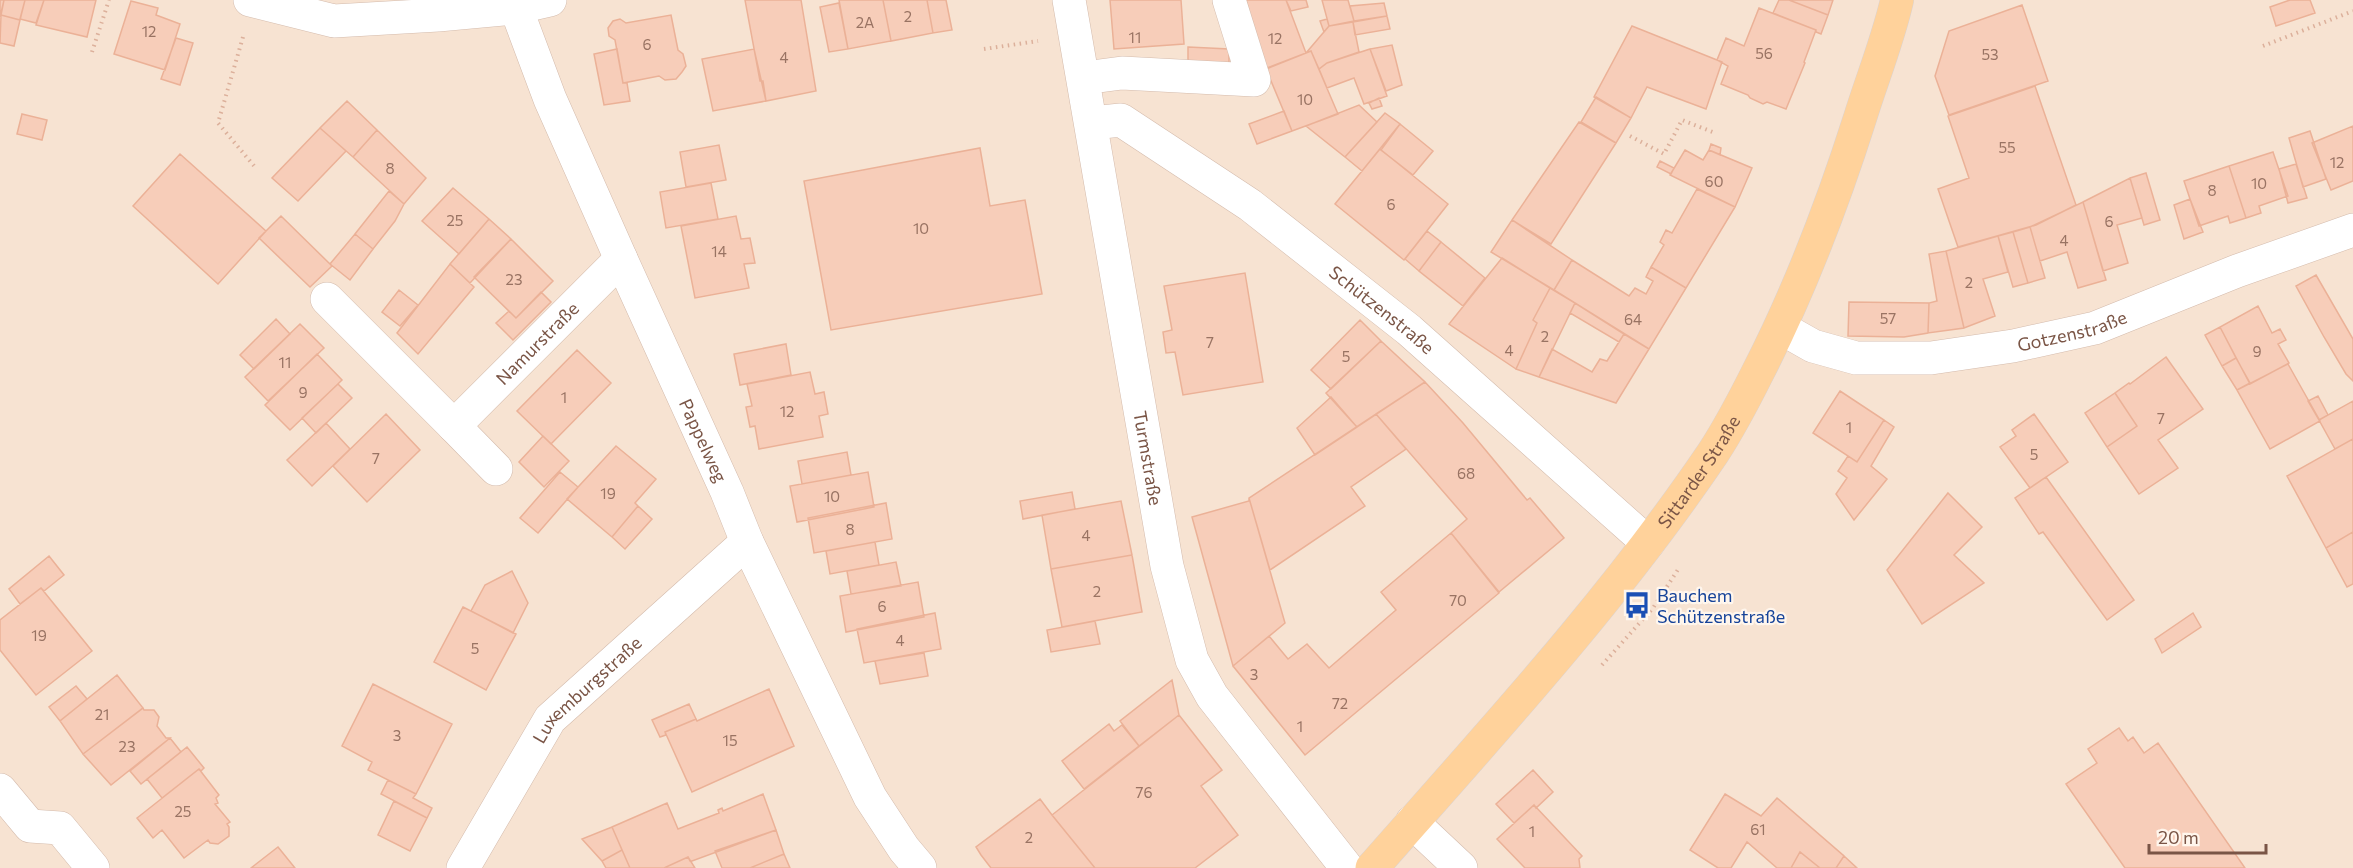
<svg xmlns="http://www.w3.org/2000/svg" width="2353" height="868" viewBox="0 0 2353 868" font-family="Commissioner,sans-serif">
<rect width="100%" height="100%" fill="#fff2e4"/>
<path fill="#f7e3d2" d="M0,0H2353V868H0Z"/>
<path fill="#f7cdb9" stroke="#ebb197" stroke-width="1.5" d="M0,0H4L0,17Z
M4,0H25L20,20L1,15Z
M25,0H44L36,23L20,19Z
M44,0H96L87,37L36,25Z
M745,0H801L816,91L766,101L763,81H760Z
M839,0H883L891,41L848,49Z
M883,0H927L933,33L891,41Z
M927,0H946L952,30L933,33Z
M1110,0H1181L1184,44L1114,49Z
M1246,0H1286L1306,53L1262,70Z
M1286,0H1306L1308,7L1291,11Z
M1322,0H1348L1354,21L1329,26Z
M1779,0H1789L1828,15L1821,34L1816,32V30L1773,13Z
M1789,0H1833L1828,15Z
M2290,0H2310L2315,13L2276,26L2270,7Z
M131,1L158,8L156,15L180,24L165,70L114,54Z
M839,3L848,49L829,52L820,7Z
M1384,3L1387,16L1354,21L1350,6Z
M2022,5L2048,81L1949,115L1935,76L1949,31Z
M1759,8L1816,30L1804,62L1805,63L1786,109L1767,102L1763,104L1750,98L1748,95L1721,84L1728,66L1717,60L1726,38L1744,46Z
M1,15L20,20L14,46L0,43Z
M671,15L678,50L683,54L686,66L682,72L676,79L665,80L659,76L623,83L615,40L609,36L608,28L613,21L620,19L626,23Z
M1387,16L1390,29L1355,35L1353,22Z
M1327,19L1329,26L1324,32L1320,21Z
M1353,22L1359,52L1327,63L1319,69L1311,51L1306,53L1329,26Z
M1632,26L1722,62L1706,109L1647,87L1631,118L1594,97Z
M176,38L193,43L180,85L161,79Z
M1392,45L1402,85L1386,91L1370,49Z
M1188,47L1229,49V66L1188,64Z
M617,49L623,83H627L630,101L604,105L594,54Z
M754,49L766,101L713,111L702,59Z
M1370,49L1387,96L1364,104L1354,78L1327,88L1319,69L1327,63Z
M1311,51L1338,114L1292,131L1266,69Z
M2035,86L2076,205L2036,225L1958,247L1938,189L1969,178L1948,116Z
M1596,97L1631,118L1616,143L1581,122Z
M1379,98L1382,106L1372,109L1369,103Z
M347,101L377,130L353,157L320,128Z
M1359,105L1377,122L1345,157L1306,126Z
M1284,111L1292,131L1257,144L1249,124Z
M1385,113L1400,124L1362,171L1345,157Z
M22,114L47,120L42,140L17,134Z
M1579,122L1616,143L1551,244L1512,220Z
M1400,124L1433,151L1413,175L1381,150Z
M2353,126V181L2331,190L2312,143Z
M320,128L346,151L298,201L272,178Z
M377,130L426,178L404,204L353,157Z
M2310,131L2326,179L2303,187L2289,138Z
M1711,144L1721,148L1720,155L1709,150Z
M719,145L726,180L686,187L680,152Z
M980,148L990,206L1025,200L1042,294L831,330L804,181Z
M1380,149L1448,204L1404,260L1335,204Z
M1685,150L1703,160L1709,150L1752,168L1735,207L1670,175Z
M2273,152L2288,196L2259,206L2261,213L2246,218L2229,166Z
M180,154L266,231L218,284L133,206Z
M1660,161L1674,168L1671,174L1657,167Z
M2296,164L2307,198L2288,203L2279,169Z
M2229,166L2246,218L2230,223L2228,216L2199,226L2184,181Z
M2146,173L2160,220L2144,225L2130,178Z
M2130,178L2142,218L2117,225L2128,263L2103,271L2083,202Z
M711,183L718,219L666,228L660,192Z
M453,188L489,219L459,254L422,221Z
M1697,189L1735,207L1686,288L1651,267L1664,245L1660,242L1666,230L1672,233Z
M389,191L404,204L395,221L373,249L355,234Z
M2190,199L2203,232L2184,239L2174,205Z
M2083,202L2106,280L2078,288L2067,252L2040,261L2030,227Z
M281,216L332,266L310,287L259,238Z
M736,216L741,239L750,238L755,263L744,264L749,288L695,298L681,226Z
M489,219L511,239L470,283L450,264Z
M1512,220L1572,260L1554,290L1491,252Z
M2030,227L2045,278L2028,283L2013,232Z
M1427,231L1441,242L1419,271L1405,259Z
M2013,232L2028,283L2013,287L1998,236Z
M355,234L373,249L350,280L330,264Z
M1998,236L2008,272L1983,279L1995,316L1964,328L1946,251Z
M511,239L553,281L516,318L474,277Z
M1441,242L1485,278L1463,306L1419,271Z
M1946,251L1964,328L1928,333L1929,303L1937,301L1929,254Z
M1502,258L1550,288L1533,320L1537,323L1516,369L1449,324Z
M1572,260L1629,296L1635,288L1646,294L1653,281L1646,277L1651,267L1686,288L1649,349L1554,290Z
M450,264L474,287L418,354L397,333Z
M1245,273L1263,382L1183,395L1175,352L1166,353L1163,332L1172,330L1164,286Z
M2316,275L2353,339V381L2346,374L2324,337L2296,286Z
M1550,288L1575,303L1539,377L1516,369L1537,323L1533,320Z
M399,290L418,305L400,326L382,312Z
M541,292L551,302L513,340L496,323L509,311L516,318Z
M1849,302L1929,303L1928,333L1904,337L1848,336Z
M1575,303L1624,334L1619,342L1570,313Z
M2258,306L2272,333L2280,329L2286,340L2278,344L2289,363L2250,384L2220,327Z
M276,319L290,334L254,369L240,355Z
M1360,320L1381,341L1331,389L1311,370Z
M300,324L324,348L268,401L245,377Z
M2220,327L2236,358L2222,366L2205,335Z
M1624,334L1649,349L1616,403L1539,377L1552,349L1592,372L1600,359L1607,361Z
M1381,341L1425,382L1357,427L1326,393Z
M786,344L791,375L740,385L734,354Z
M577,350L611,383L551,444L517,411Z
M317,354L342,380L290,430L265,405Z
M2166,357L2203,409L2158,440L2178,468L2139,494L2107,447L2137,426L2115,393L2129,383L2130,384Z
M2236,358L2250,383L2237,390L2222,366Z
M2288,364L2320,421L2270,449L2237,390Z
M810,372L815,394L824,392L828,414L819,416L823,437L759,449L755,426L750,427L746,407L752,406L747,384Z
M1425,382L1463,423L1527,500L1530,498L1564,538L1499,592L1451,533L1467,519L1376,414Z
M338,384L352,398L316,433L302,418Z
M1840,391L1884,420L1857,462L1813,433Z
M2115,393L2137,426L2107,447L2085,413Z
M2318,396L2328,415L2319,420L2308,401Z
M1331,397L1357,427L1315,455L1297,428Z
M2353,401V439L2335,449L2319,420Z
M386,414L420,450L367,502L333,466Z
M1376,414L1406,449L1351,487L1365,506L1270,570L1249,498Z
M2034,414L2068,462L2030,488L2000,447L2016,436L2012,430Z
M1884,420L1894,427L1871,466L1887,479L1854,520L1836,494L1847,478L1838,471L1848,456L1857,462Z
M326,423L350,449L312,486L287,460Z
M543,436L569,461L544,487L519,462Z
M2353,439V532L2326,548L2287,476Z
M616,446L656,479L635,503L638,506L612,537L567,499Z
M847,452L851,475L802,484L798,461Z
M560,472L578,487L538,533L520,518Z
M868,472L874,507L797,522L790,486Z
M2046,477L2134,600L2107,620L2043,532L2039,534L2015,498Z
M1072,492L1075,509L1023,519L1020,501Z
M1948,493L1982,527L1954,555L1984,583L1922,624L1887,570Z
M1249,498L1285,623L1233,666L1192,517L1249,501Z
M1121,501L1132,555L1051,569L1042,515Z
M886,503L892,539L814,553L808,518Z
M638,506L652,519L625,549L612,537Z
M2353,532V584L2347,587L2326,548Z
M1451,533L1499,593L1305,755L1233,666L1269,636L1288,659L1307,644L1329,668L1396,610L1381,592Z
M875,542L879,565L830,574L826,551Z
M1132,555L1142,612L1062,627L1051,569Z
M49,556L64,575L44,591L41,588L20,604L9,589Z
M896,562L901,586L851,594L847,571Z
M512,571L528,603L513,633L471,611L485,585Z
M918,582L924,617L846,632L840,596Z
M41,588L92,651L36,695L0,650V620Z
M463,607L516,634L486,690L434,662Z
M935,613L941,649L864,663L857,629Z
M2193,613L2201,627L2162,653L2155,639Z
M1095,621L1100,644L1051,652L1047,630Z
M924,653L928,676L880,684L875,661Z
M117,675L143,708L83,754L60,721Z
M1172,680L1179,715L1139,746L1120,721Z
M373,684L452,724L416,794L368,770L372,762L342,746Z
M76,686L87,699L60,721L49,707Z
M769,689L794,746L692,792L665,732L696,719L697,721Z
M689,704L696,719L665,732L666,735L660,737L652,720Z
M143,708L144,710H154L159,717L157,726L166,738H170L111,785L83,754Z
M1179,715L1222,770L1201,786L1238,835L1195,868H1095L1052,815Z
M1109,724L1114,731L1122,725L1139,746L1084,789L1062,761Z
M2119,728L2128,741L2133,737L2144,753L2158,743L2245,868H2125L2066,784L2097,763L2088,749Z
M170,738L181,752L141,784L130,771Z
M187,747L204,768L201,771L199,769L162,798L147,779Z
M199,769L219,795L216,798L218,803L215,804L230,822L227,824L229,827V836L218,844L210,843L208,840L184,858L162,830L153,838L137,818Z
M1533,770L1553,792L1536,808L1534,805L1514,823L1496,804Z
M388,780L416,794L413,798L432,808L427,818L381,794Z
M763,794L776,830L692,861H690L688,857L664,868H630L612,827L667,803L678,829L719,813L718,810L722,808L723,811Z
M1725,794L1761,816L1777,798L1844,856L1836,868H1820L1800,852L1791,868H1777L1747,842L1731,868H1718L1690,850Z
M1040,799L1052,815L1095,868H991L981,855L976,847Z
M394,801L427,818L410,851L378,835Z
M1534,805L1582,856L1579,859L1580,868H1525L1497,839Z
M612,827L622,850L602,861L582,839Z
M776,830L784,854L750,868H722L715,851Z
M278,847L295,868H251Z
M622,850L630,868H606L602,861Z
M1800,852L1820,868H1791Z
M784,854L790,868H750Z
M1844,856L1857,868H1836Z
M688,857L695,868H664Z"/>
<g fill="none" stroke-linecap="round" stroke-linejoin="round">
<defs>
<g id="minor">
<path d="M250,0L334,21L438,15L515,8L550,0"/>
<path id="s1" d="M513,0L550,99L621,259L727,492L747,542L870,797L904,849L920,868"/>
<path id="s2" d="M1069,0L1167,566L1192,660L1212,696L1347,868"/>
<path d="M1084,78L1122,73L1254,80L1229,0"/>
<path id="s3" d="M1092,123L1121,120L1250,205L1409,330L1648,543"/>
<path id="s4" d="M327,299L454,426L621,259"/>
<path id="s5" d="M1781,328L1813,346L1856,358H1931L2013,346L2095,328L2237,271L2353,230"/>
<path d="M454,426L496,469"/>
<path d="M0,790L30,826L60,828L93,868"/>
<path d="M1412,822L1461,868"/>
<path id="s6" d="M463,868L550,719L747,542"/>
</g>
<g id="major">
<path id="s7" d="M1372,868C1490,734 1613,601 1713,453C1730,427 1744,400 1758,372C1800,290 1832,206 1860,118C1872,79 1888,40 1897,0"/>
</g>
</defs>
<use href="#minor" stroke="#d4bbac" stroke-width="34"/>
<use href="#major" stroke="#dcd3cf" stroke-width="34"/>
<path stroke="#dcb09b" stroke-width="4" stroke-dasharray="1.5 4.5" stroke-linecap="butt" d="M243,37L218,123L255,167
M2263,46L2353,11
M984,49L1038,41
M92,52L109,0
M1630,136L1664,154L1682,120L1715,133
M1602,665L1653,608L1679,568"/>
<use href="#minor" stroke="#fff" stroke-width="33"/>
<use href="#major" stroke="#ffd29b" stroke-width="33"/>
</g>
<defs>
<symbol id="bus-bare" viewBox="-9 -9 18 18"><path d="M-5-6H5V4H4V6H2V4H-2V6H-4V4H-5ZM-3.5-4V0h7V-4ZM-3.5 1.2v1.5H-2V1.2ZM2 1.2v1.5H3.5V1.2Z" fill="#1a4fb4" stroke="#fff6ed" stroke-width="2.5" paint-order="stroke"/></symbol>
</defs>
<g fill-rule="evenodd">
<use href="#bus-bare" x="1618" y="586" width="38" height="38"/>
</g>
<g text-anchor="middle" dominant-baseline="central" stroke-width="4.5" stroke-linejoin="round" paint-order="stroke">
<g font-size="15" fill="#997363">
<text x="908" y="16">2</text>
<text x="865" y="22">2A</text>
<text x="149" y="31">12</text>
<text x="1135" y="37">11</text>
<text x="1275" y="38">12</text>
<text x="647" y="44">6</text>
<text x="1764" y="53">56</text>
<text x="1990" y="54">53</text>
<text x="784" y="57">4</text>
<text x="1305" y="99">10</text>
<text x="2007" y="147">55</text>
<text x="2337" y="162">12</text>
<text x="390" y="168">8</text>
<text x="1714" y="181">60</text>
<text x="2259" y="183">10</text>
<text x="2212" y="190">8</text>
<text x="1391" y="204">6</text>
<text x="455" y="220">25</text>
<text x="2109" y="221">6</text>
<text x="921" y="228">10</text>
<text x="2064" y="240">4</text>
<text x="719" y="251">14</text>
<text x="514" y="279">23</text>
<text x="1969" y="282">2</text>
<text x="1888" y="318">57</text>
<text x="1633" y="319">64</text>
<text x="1545" y="336">2</text>
<text x="1210" y="342">7</text>
<text x="1509" y="350">4</text>
<text x="2257" y="351">9</text>
<text x="1346" y="356">5</text>
<text x="285" y="362">11</text>
<text x="303" y="392">9</text>
<text x="564" y="397">1</text>
<text x="787" y="411">12</text>
<text x="2161" y="418">7</text>
<text x="1849" y="427">1</text>
<text x="2034" y="454">5</text>
<text x="376" y="458">7</text>
<text x="1466" y="473">68</text>
<text x="608" y="493">19</text>
<text x="832" y="496">10</text>
<text x="850" y="529">8</text>
<text x="1086" y="535">4</text>
<text x="1097" y="591">2</text>
<text x="1458" y="600">70</text>
<text x="882" y="606">6</text>
<text x="39" y="635">19</text>
<text x="900" y="640">4</text>
<text x="475" y="648">5</text>
<text x="1254" y="674">3</text>
<text x="1340" y="703">72</text>
<text x="102" y="714">21</text>
<text x="1300" y="726">1</text>
<text x="397" y="735">3</text>
<text x="730" y="740">15</text>
<text x="127" y="746">23</text>
<text x="1144" y="792">76</text>
<text x="183" y="811">25</text>
<text x="1758" y="829">61</text>
<text x="1532" y="831">1</text>
<text x="1029" y="837">2</text>
</g>
<g font-size="18" fill="#7a5546" stroke="#fff6ed">
<text stroke="none"><textPath href="#s3" startOffset="352">Schützenstraße</textPath></text>
<text stroke="none"><textPath href="#s5" startOffset="300">Gotzenstraße</textPath></text>
<text stroke="none"><textPath href="#s4" startOffset="297">Namurstraße</textPath></text>
<text stroke="none"><textPath href="#s1" startOffset="480">Pappelweg</textPath></text>
<text stroke="none"><textPath href="#s2" startOffset="465">Turmstraße</textPath></text>
<text stroke="none"><textPath href="#s7" startOffset="514">Sittarder Straße</textPath></text>
<text stroke="none"><textPath href="#s6" startOffset="219">Luxemburgstraße</textPath></text>
</g>
<g font-size="18" fill="#164399" stroke="#fff6ed" text-anchor="start">
<text x="1657" y="595">Bauchem<tspan x="1657" dy="21">Schützenstraße</tspan></text>
</g>
</g>
<path d="M2149 844v9h117v-9" fill="none" stroke="#7a5546" stroke-width="3"/>
<text x="2158" y="844" font-size="18" fill="#7a5546" stroke="#fff6ed" stroke-width="4.5" paint-order="stroke">20 m</text>
</svg>
